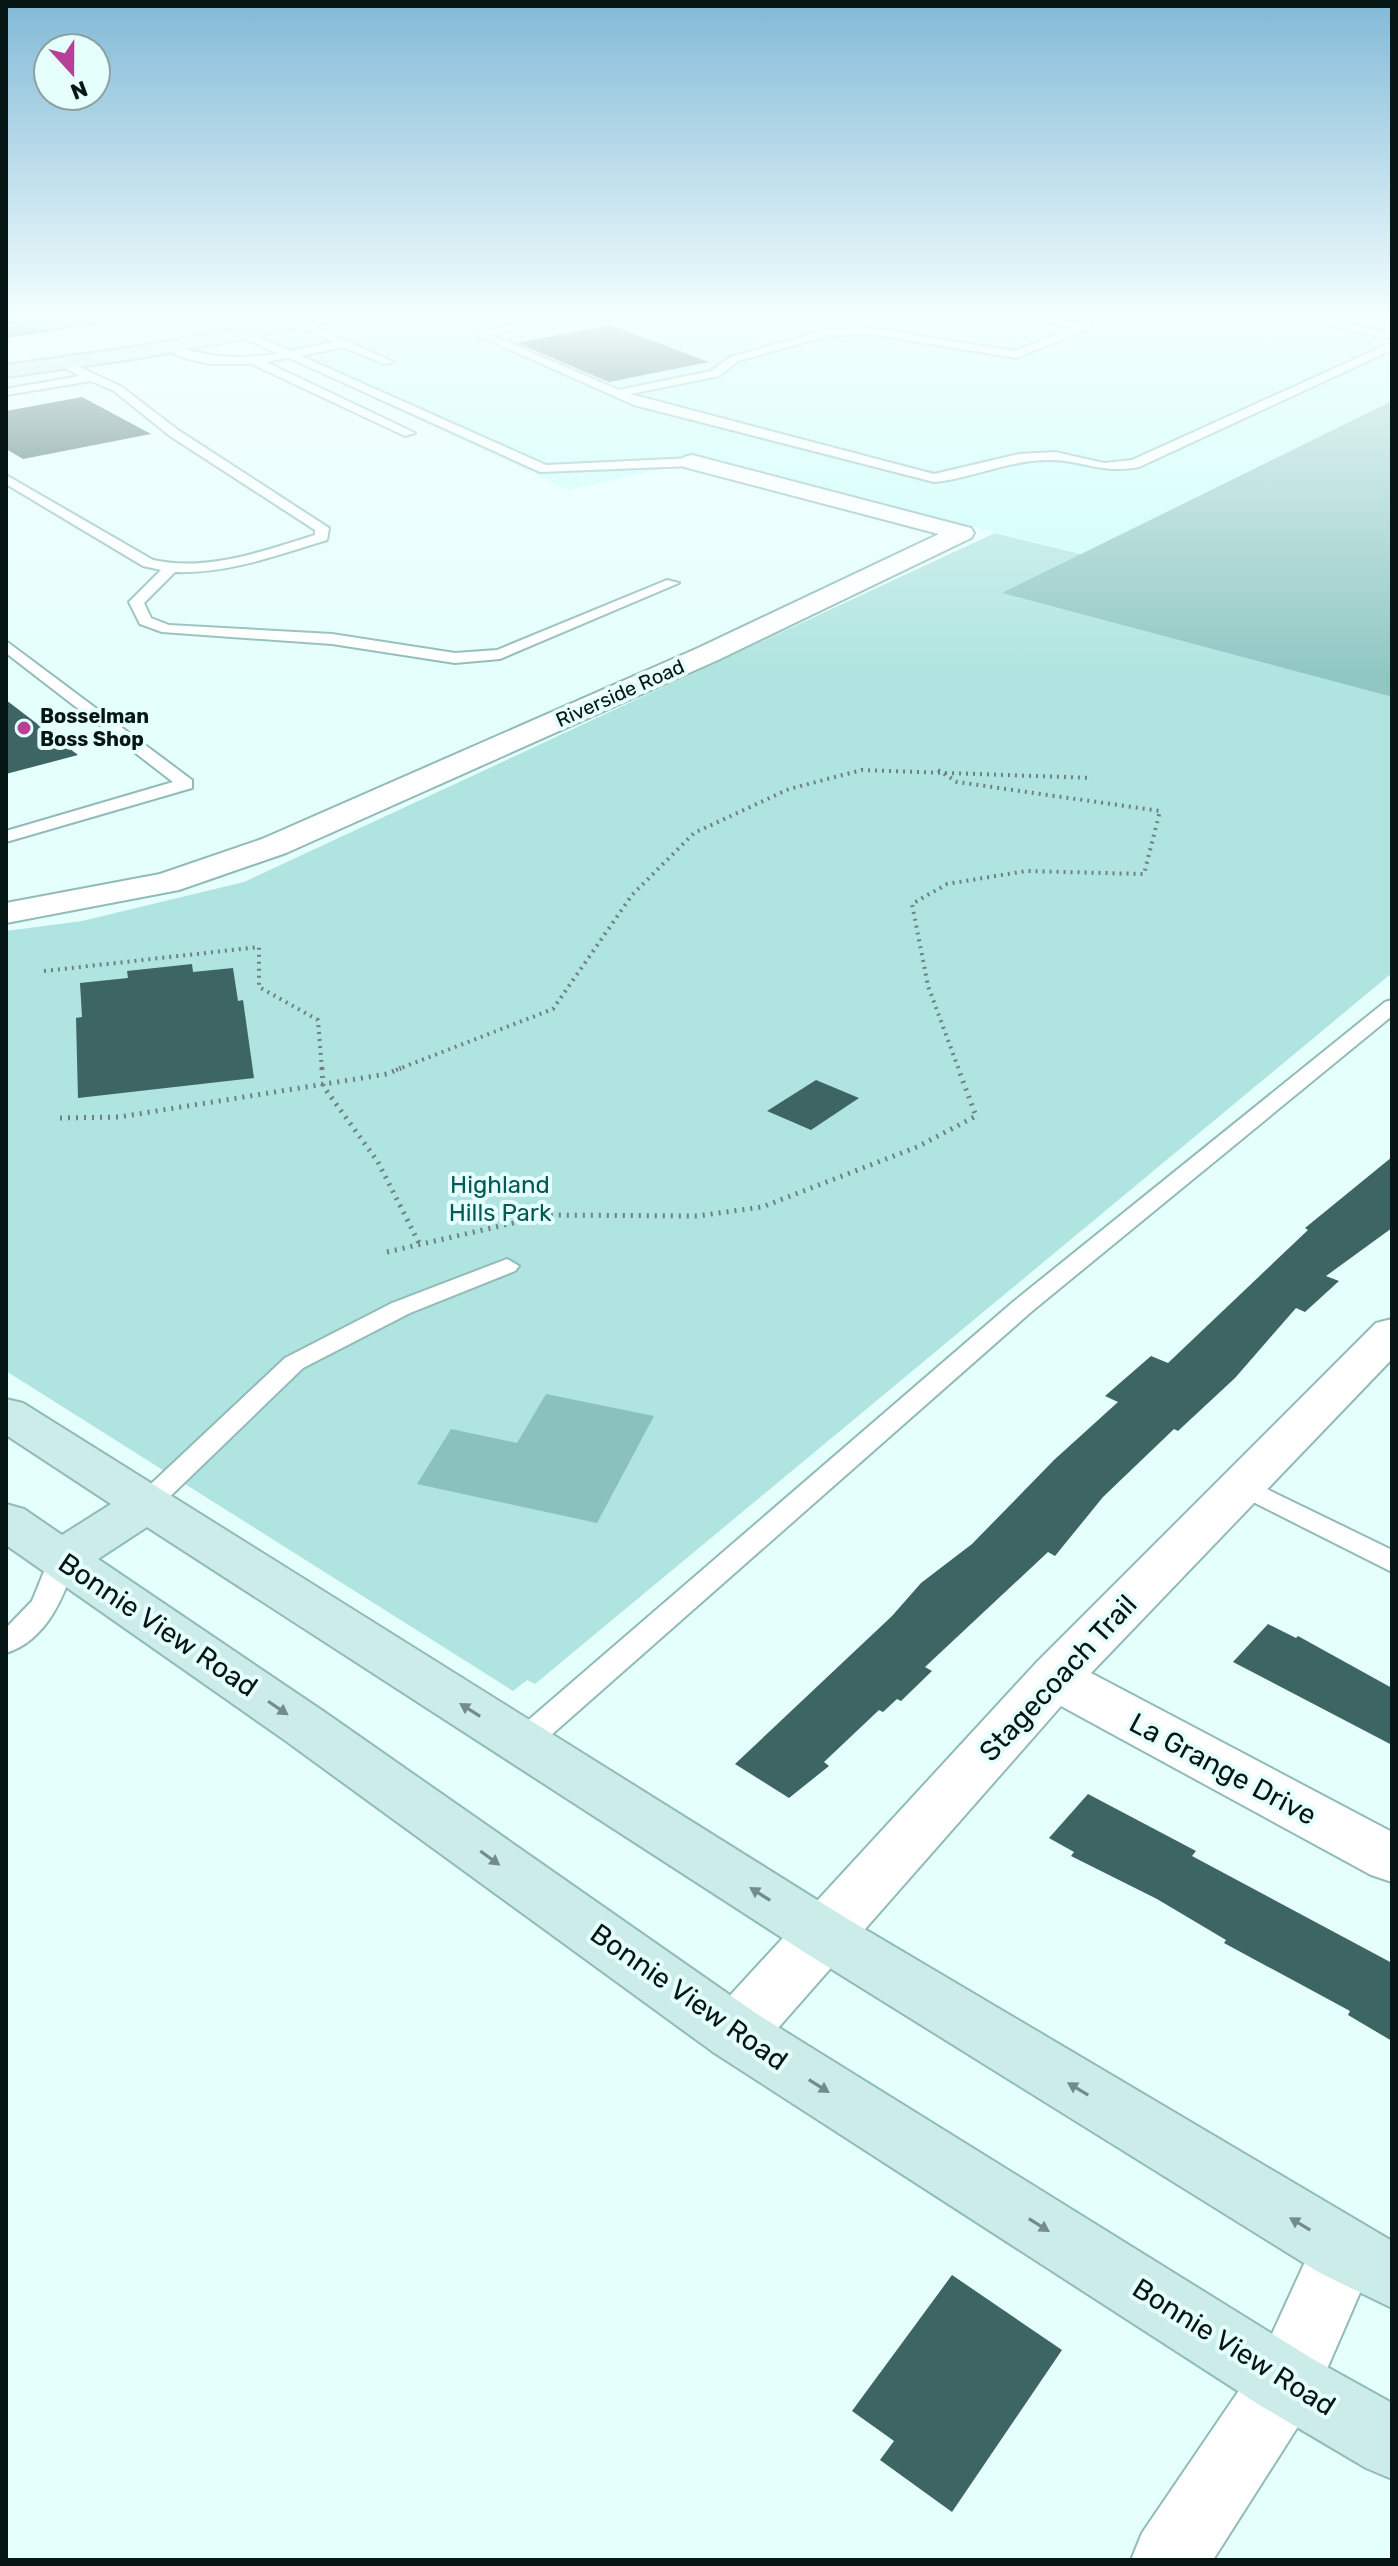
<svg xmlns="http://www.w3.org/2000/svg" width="1398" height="2566" viewBox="0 0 1398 2566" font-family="Rubik,sans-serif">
<rect width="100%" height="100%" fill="#e5fffd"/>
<path fill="#c7fef9" d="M373,316H1392V401L1082,554L706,459L569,490L241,337Z"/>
<path fill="#b0e4e0" d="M995,533L1084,555L1013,596L1392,697V973L535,1684L527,1680L513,1691L6,1371V931L82,921L244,882Z"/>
<path fill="#90c7c3" d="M1392,401V697L1002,593Z"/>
<path fill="#8ac1bd" d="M546,1394L654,1416L597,1523L417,1484L451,1429L517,1443Z"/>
<path fill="#3d6563" d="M610,325L709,362L609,382L517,343Z
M82,397L151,434L23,459L6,449V411Z
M6,700L78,755L6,774Z
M192,964L193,972L233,968L238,1001L243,1000L254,1078L78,1098L76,1018L82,1017L80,983L128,978L127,971Z
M816,1080L859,1098L811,1130L767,1111Z
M1392,1157V1228L1326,1276L1339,1281L1305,1312L1296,1308L1235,1378L1178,1431L1174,1429L1103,1497L1055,1556L1048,1552L925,1667L932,1671L901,1701L897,1699L883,1712L879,1710L824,1762L829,1766L789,1798L735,1764L892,1616L921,1583L972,1544L1054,1460L1118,1402L1105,1396L1151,1356L1168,1363L1308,1230L1305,1228Z
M1268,1624L1296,1638L1298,1636L1392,1688V1745L1233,1662Z
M1088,1794L1196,1851L1192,1856L1392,1963V2041L1348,2015L1350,2011L1224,1943L1226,1940L1157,1899L1071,1856L1074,1852L1049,1838Z
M952,2275L1062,2350L952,2512L880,2460L894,2441L852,2411Z"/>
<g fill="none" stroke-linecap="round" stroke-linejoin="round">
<defs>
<path id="lane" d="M400,316H418L433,321L428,324Z
M552,316H570L491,335L619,390L711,371L730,357L830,329L870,328L1015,351L1071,329L1021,316L1090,324V328L1016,358L870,334L831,335L738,361L719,376L630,394L934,474L1019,454L1055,452L1104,463L1132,460L1388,344L1392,343V350L1139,467C1102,474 1085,461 1052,460C1011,459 974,478 934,482L634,405L475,334Z
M1129,316H1146L1156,320L1151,323Z
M1282,316H1302L1392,333V339Z
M299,320L394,362L384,364L343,347L301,356L546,465L692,458L698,462L692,466L540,472L289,358L266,362L415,433L405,436L252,364H210L184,358L160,347L166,344C208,357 234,360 278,354L238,335L242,330L291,351L333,342L295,325Z
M61,362H69L122,387L178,430L329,528L327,540C278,555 227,574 175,572L144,603L151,618L169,625L332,634L455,653L497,650L667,580L679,583L500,659L455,663L332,644L162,632L140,624L129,602L161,570L143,566L6,484V475L153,560C208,572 263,551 315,535V530L170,436L114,391L91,381L6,395V389L80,376L61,366Z
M6,641L192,780V788L6,842V831L173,782L6,653Z
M1392,1000V1016L1031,1312L533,1751L522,1754L511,1751L507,1743L511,1735L1013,1302L1385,1002Z
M507,1259L519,1266L515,1271L410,1313L303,1368L156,1510H136L132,1504L136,1498L285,1358L392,1303Z
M1242,1477L1392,1550V1572L1233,1492L1229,1486L1233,1480Z
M62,1550L72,1552L76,1559C65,1596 46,1641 6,1653V1628L32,1601L52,1552Z"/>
<path id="street" d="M692,455L971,528L974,533L971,538L718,660L286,853L179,890L6,923V903L160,874L262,839L698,648L939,534L684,467L680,462L684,457Z
M1392,1319V1359L1091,1673L1392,1832V1882L1371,1875L1061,1706L757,2052L735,2060L713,2052L703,2033L713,2014L1035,1664L1376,1323Z
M1344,2220L1368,2229L1378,2251L1311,2406L1213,2560H1131L1142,2533L1261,2358L1320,2229Z"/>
<path id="secondary" d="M306,316H346L336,322L141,358L6,377V365L141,346Z
M6,1399L23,1403L846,1918L1392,2241V2308L1320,2273L804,1952L147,1527L98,1559L323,1711L757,2014L1311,2358L1392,2403V2479L1366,2468L1261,2406L713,2052L283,1739L6,1545V1504L24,1509L62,1535L111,1504L6,1435Z"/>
<path id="highway" d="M63,316H109L99,322L6,336V324Z"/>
</defs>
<use href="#lane" stroke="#90bbb8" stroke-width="4"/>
<use href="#street" stroke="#90bbb8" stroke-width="4"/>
<use href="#secondary" stroke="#90bbb8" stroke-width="4"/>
<use href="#highway" stroke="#39837f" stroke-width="4"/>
<path stroke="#6c8180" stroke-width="4" stroke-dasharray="2 5" stroke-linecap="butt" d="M938,770L957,782L1160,811L1144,874L1026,871L947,884L912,904L928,986L959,1070
M44,971L259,947V987L318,1020L322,1070
M396,1070L553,1009L632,895L694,833L789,789L862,770L1092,778"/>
<path stroke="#6c8180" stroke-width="5" stroke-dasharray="2 6" stroke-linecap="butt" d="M322,1068L323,1086L378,1162L420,1245
M60,1118L119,1117L387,1074L401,1068
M387,1252L548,1215L697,1216L762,1207L917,1147L976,1116L958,1068"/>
<use href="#lane" fill="#fff" fill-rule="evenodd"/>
<use href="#street" fill="#fff" fill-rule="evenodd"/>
<use href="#secondary" fill="#ccecea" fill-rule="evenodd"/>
<use href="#highway" fill="#54beb8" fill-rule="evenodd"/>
</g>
<defs><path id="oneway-solid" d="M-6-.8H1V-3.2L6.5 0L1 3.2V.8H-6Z" transform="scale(2)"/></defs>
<g fill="#738c8a">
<use href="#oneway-solid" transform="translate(278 1708) rotate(34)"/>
<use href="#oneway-solid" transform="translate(470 1710) rotate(-148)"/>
<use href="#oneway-solid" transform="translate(490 1858) rotate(36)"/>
<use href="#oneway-solid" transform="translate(760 1894) rotate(-148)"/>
<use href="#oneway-solid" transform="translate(819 2086) rotate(32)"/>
<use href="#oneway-solid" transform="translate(1078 2089) rotate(-149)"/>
<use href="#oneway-solid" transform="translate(1300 2224) rotate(-149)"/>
<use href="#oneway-solid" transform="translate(1039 2225) rotate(32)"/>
</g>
<linearGradient id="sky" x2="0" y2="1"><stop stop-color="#82b9d7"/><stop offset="0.47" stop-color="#f3fffe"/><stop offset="1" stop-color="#f3fffe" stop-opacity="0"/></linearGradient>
<rect width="1398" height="675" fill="url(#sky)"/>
<circle fill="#b84197" stroke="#e5fffd" stroke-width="3" cx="24" cy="728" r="8"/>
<g text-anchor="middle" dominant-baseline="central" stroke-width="8" stroke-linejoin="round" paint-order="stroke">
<g font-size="20" fill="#061615" stroke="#e5fffd">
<text transform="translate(620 693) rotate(-24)">Riverside Road</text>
</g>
<g font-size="20" font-weight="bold" fill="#061615" stroke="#e5fffd" text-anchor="start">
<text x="40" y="716">Bosselman<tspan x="40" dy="23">Boss Shop</tspan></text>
</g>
<g font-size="24" fill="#055855" stroke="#e5fffd">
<text x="500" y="1185">Highland<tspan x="500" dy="28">Hills Park</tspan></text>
</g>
<g font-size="28" fill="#061615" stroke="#e5fffd">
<text transform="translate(158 1625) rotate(34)">Bonnie View Road</text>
<text transform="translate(1058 1678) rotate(-47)">Stagecoach Trail</text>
<text transform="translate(1223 1769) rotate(28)">La Grange Drive</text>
<text transform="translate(689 1997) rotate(35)">Bonnie View Road</text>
<text transform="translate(1234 2347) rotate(32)">Bonnie View Road</text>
</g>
</g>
<rect width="1398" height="2566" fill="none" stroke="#061615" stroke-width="16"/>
<g transform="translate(72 72) rotate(159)"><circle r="38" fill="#e5fffd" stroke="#8ca2a0" stroke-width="2"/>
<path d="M0-6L14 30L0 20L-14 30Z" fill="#b84197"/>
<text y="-12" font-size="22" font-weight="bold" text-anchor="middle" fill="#061615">N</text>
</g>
</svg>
